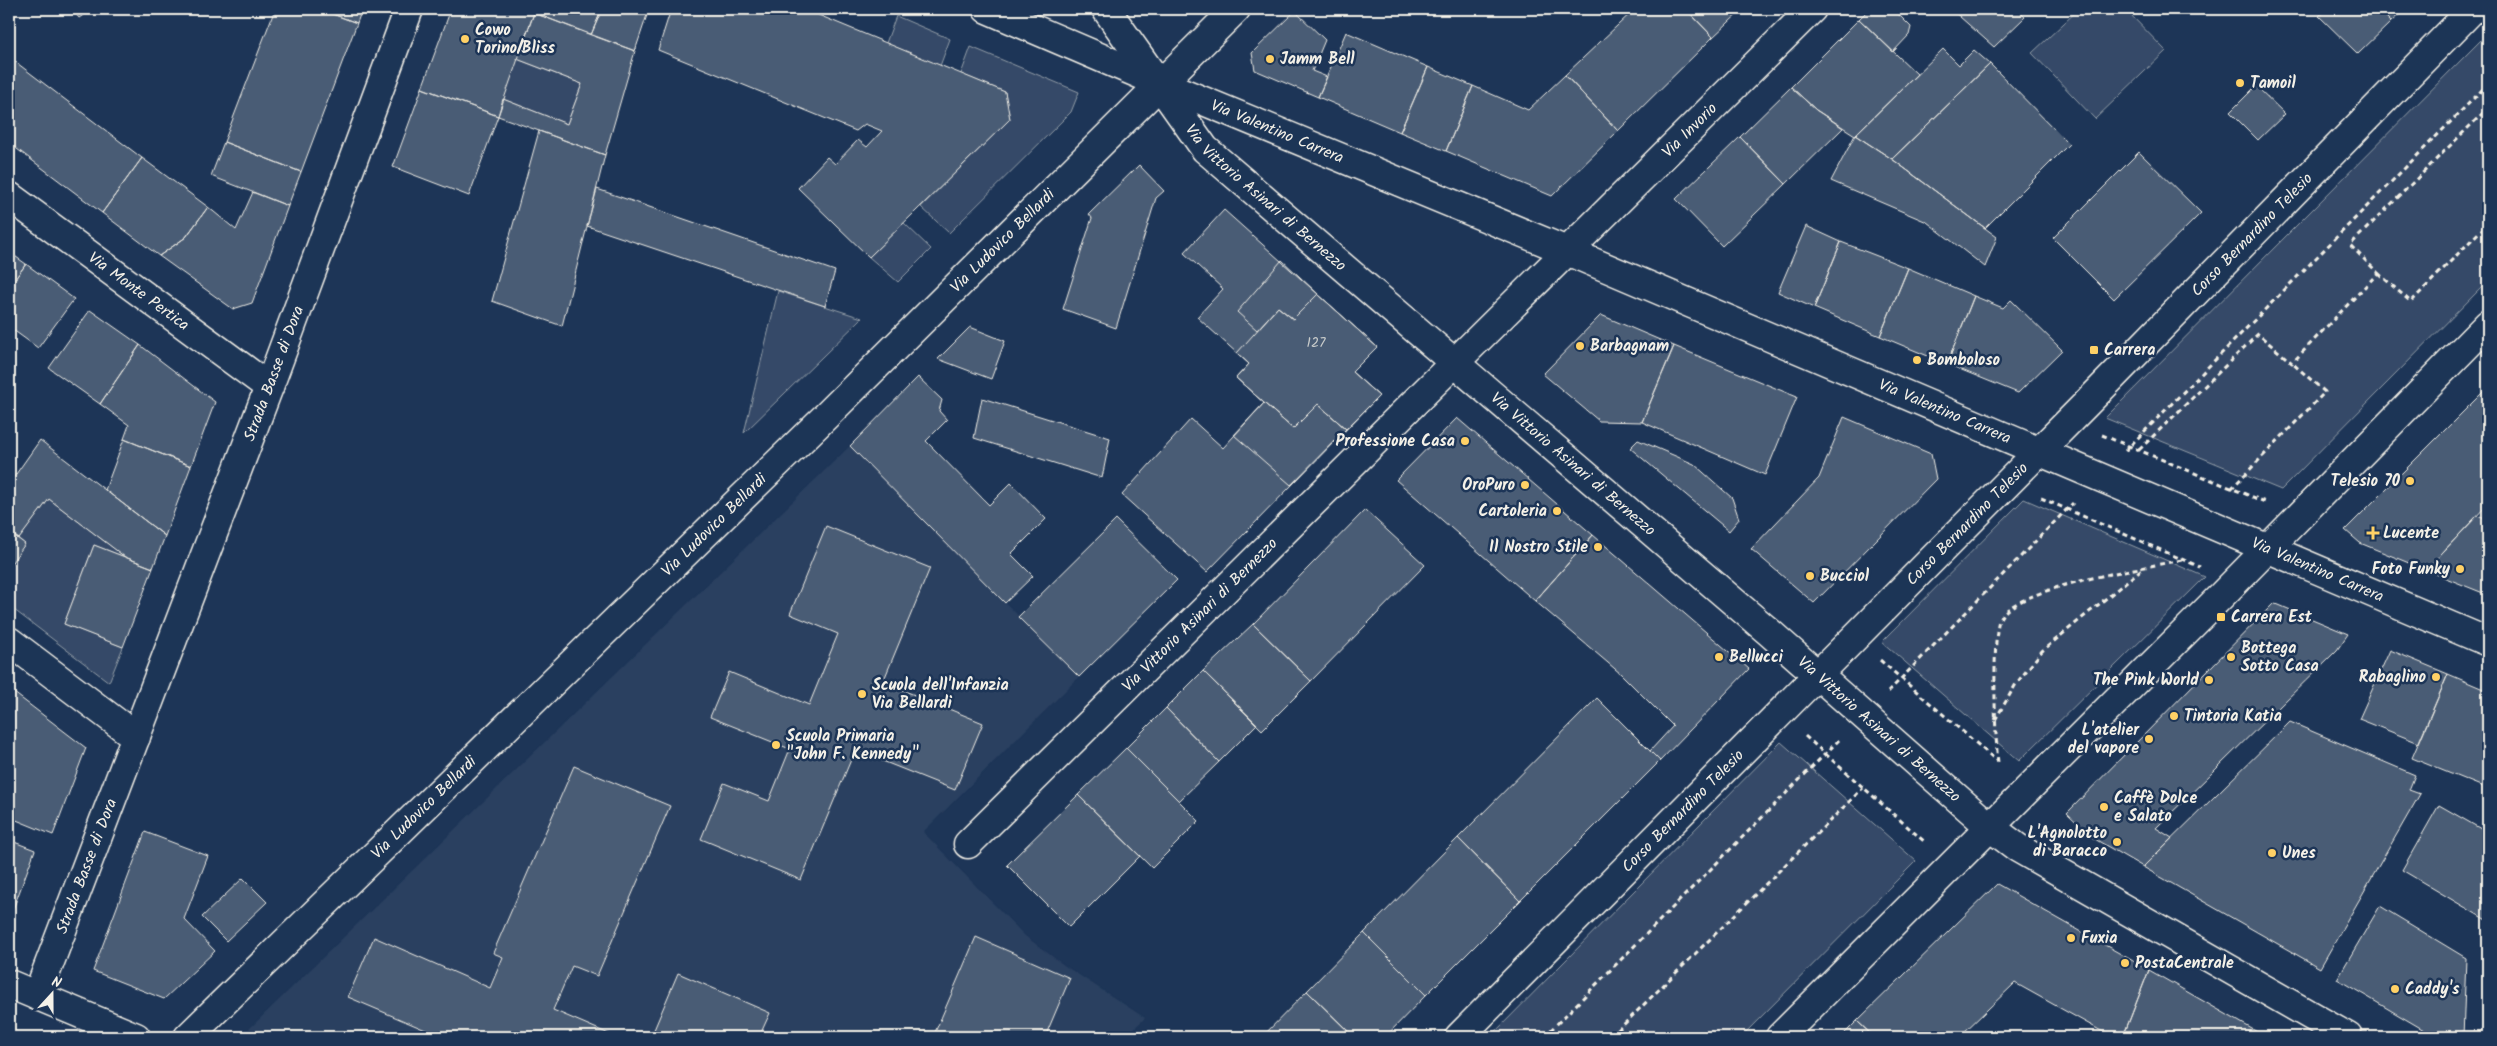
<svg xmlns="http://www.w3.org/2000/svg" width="2497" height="1046" viewBox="0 0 2497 1046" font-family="Kalam,sans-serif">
<rect width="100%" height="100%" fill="#1d3557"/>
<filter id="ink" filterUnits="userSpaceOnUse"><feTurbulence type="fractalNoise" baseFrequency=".02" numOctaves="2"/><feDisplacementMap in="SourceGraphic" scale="10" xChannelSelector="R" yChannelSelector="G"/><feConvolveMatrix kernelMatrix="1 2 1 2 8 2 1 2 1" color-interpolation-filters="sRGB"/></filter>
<g filter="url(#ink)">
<path fill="#2a4060" d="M850,446L1079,677L923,832L1025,936L1065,966L1145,1018L1125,1037H248L243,1035Z"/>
<path fill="#354a67" stroke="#949ea8" d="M2079,9H2125L2166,51L2095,119L2032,53Z
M896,16L950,39L940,66L886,43Z
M2488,33V281L2281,490L2105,418Z
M971,47L1079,92L1071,112L949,233L921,207L1010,119L1005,92L961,74Z
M517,59L582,84L567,124L503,99Z
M904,223L931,249L898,282L869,257Z
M778,291L862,318L744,433Z
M49,499L125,557L94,545L64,624L123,647L109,682L9,606V564L25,544L19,539Z
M2024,499L2205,577L2019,761L1882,642Z
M1781,742L1916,861L1741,1037H1490Z"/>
<path fill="#485b74" stroke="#f4f1e8" d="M72,9H92L79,18Z
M275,9H319L357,23L301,172L224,142Z
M319,9H362L357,23Z
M451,9H524L534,13L498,116L422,88Z
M524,9H602L591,35Z
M602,9H649L635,51L591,35Z
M671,9H804L1005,92L1010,119L869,257L798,188L827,157L835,164L858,140L867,147L882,131L865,124L856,131L658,50Z
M1635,9H1686L1713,37L1618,131L1565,75Z
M1686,9H1743L1713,37Z
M1869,9H1893L1911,27L1909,35L1893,52L1859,19Z
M1951,9H2017L2025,17L1994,47Z
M2327,9H2378L2391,22L2358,54L2319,16Z
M2378,9H2405L2391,22Z
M1295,11L1325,40L1312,71L1327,77L1318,97L1255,70L1252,53Z
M534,13L635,51L605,155L498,116L503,99L567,124L582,84L517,59Z
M1859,19L1917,74L1855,135L1816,110L1791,87Z
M1346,32L1428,67L1400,132L1318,97Z
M1943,49L1959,65L1974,50L1990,64L1892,159L1855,135Z
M9,57L142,158L102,213L9,143Z
M1990,64L2069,144L1985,228L1892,159Z
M1428,67L1473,86L1446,151L1400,132Z
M1565,75L1618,131L1552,196L1446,151L1473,86L1528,110Z
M2256,86L2285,114L2258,140L2230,112Z
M1791,87L1816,110L1843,128L1786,184L1740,137Z
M422,88L498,116L469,196L393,167Z
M539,131L605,155L562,326L492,301Z
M1855,135L1892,159L1997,237L1985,267L1927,222L1831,181Z
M1740,137L1786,184L1722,246L1676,199Z
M224,142L301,172L288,206L211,176Z
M2139,152L2201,213L2114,299L2053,238Z
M142,158L208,207L186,237L159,256L102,213Z
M1139,165L1164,191L1156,198L1116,328L1063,309L1092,218L1089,214Z
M597,189L835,271L825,306L587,226Z
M253,192L288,206L252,303L233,309L159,256L186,237L208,207L236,230Z
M1224,210L1377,347L1352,372L1379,396L1207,572L1122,495L1191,419L1223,448L1264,403L1236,378L1249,364L1197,317L1223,289L1184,253Z
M1806,226L1841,242L1814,308L1778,292Z
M1841,242L1908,268L1880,336L1814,308Z
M9,252L26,264L9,287Z
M1282,260L1318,294L1293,319L1278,307L1257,330L1237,312Z
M26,264L74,299L38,348L9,327V287Z
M1908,268L1974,296L1947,364L1880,336Z
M1318,294L1377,347L1352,372L1379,396L1346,429L1318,404L1293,429L1236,378L1249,364L1237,353L1278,307L1293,319Z
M1974,296L2003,308L2011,300L2062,350L2018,393L1947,364Z
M90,310L140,345L100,404L49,368Z
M1601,315L1674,346L1642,422L1599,421L1543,374Z
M970,327L1005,341L991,379L938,359Z
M140,345L215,402L191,466L124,439L129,425L100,404Z
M1674,346L1797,397L1765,475L1642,422Z
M918,377L942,400L939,411L947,420L926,441L989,505L1011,483L1046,519L1011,554L1033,576L1005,603L850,446Z
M2488,387V504L2426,570L2360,543L2345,530Z
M982,398L1110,438L1102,478L974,438Z
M1264,403L1293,429L1318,404L1346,429L1291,485L1234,435Z
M1844,417L1931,454L1936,479L1814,603L1751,549L1819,478Z
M1457,418L1593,535L1535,601L1396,480Z
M124,439L191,466L165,536L105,490Z
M40,440L165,536L153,568L125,557L49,499L19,539L9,532V484Z
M1638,440L1694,464L1732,498L1739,519L1729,531L1630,448Z
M1365,510L1425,565L1311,681L1253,624Z
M2477,516L2488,520V595L2426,570Z
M1116,520L1177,580L1079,677L1018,617Z
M826,526L930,568L883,682L983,723L955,790L855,750L801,880L701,839L724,783L769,801L790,749L710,717L729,672L809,705L838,634L790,614Z
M9,532L25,544L10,565L9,564Z
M1593,535L1749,669L1660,761L1650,751L1673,726L1621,674L1535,601Z
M94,545L153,568L123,647L64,624Z
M2274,603L2348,634L2337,650L2156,828L2172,838L2143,867L2093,838L2067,813Z
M1253,624L1311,681L1262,730L1203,671Z
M2390,650L2448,674L2419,743L2359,719Z
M1203,671L1257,724L1219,762L1166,708Z
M2448,674L2488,691V789L2412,758Z
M9,689L86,748L53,835L9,817Z
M1597,698L1660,761L1520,901L1458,838Z
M1166,708L1219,762L1179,801L1126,748Z
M2290,722L2415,775L2409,790L2420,794L2320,968L2143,867Z
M1126,748L1199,821L1152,868L1078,795Z
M574,766L670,806L597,976L572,966L553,1010L616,1037H442L348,997L374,937L490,988L503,957L493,953Z
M1078,795L1140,856L1069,927L1007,865Z
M2439,805L2488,833V921L2402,870Z
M145,832L208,856L184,919L215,951L164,999L93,971Z
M1458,838L1520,901L1426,995L1364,933Z
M9,840L35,850L9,920Z
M243,878L267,902L226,941L202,917Z
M1997,884L2149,970L2123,1037H2112L2015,983L1959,1037H1874L1857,1021Z
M2380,906L2466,958L2463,1037H2436L2337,979Z
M1364,933L1426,995L1385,1037H1354L1307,991Z
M976,937L1070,978L1045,1037H933Z
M2149,970L2266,1037H2123Z
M678,973L770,1013L759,1037H651Z
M1307,991L1354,1037H1262Z
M1857,1021L1874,1037H1841Z"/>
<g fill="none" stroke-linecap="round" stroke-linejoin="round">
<defs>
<g id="minor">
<path id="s1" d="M987,9L1160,83L1567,251L2488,642"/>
<path id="s2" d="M1106,9L1205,149L1769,632L1990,827L2018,848L2348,1037"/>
<path id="s3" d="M9,196L269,387"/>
<path d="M9,641L136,737"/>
<path id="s4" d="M968,844L1812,9"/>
<path d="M9,984L136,1037"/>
<path id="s5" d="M37,996L269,387L409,9"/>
<path id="s6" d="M188,1037L826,416L1236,9"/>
<path id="s7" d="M1459,1037L2087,403L2473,9"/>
<path d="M1780,1037L2222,595L2488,324"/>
</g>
</defs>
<use href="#minor" stroke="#f4f1e8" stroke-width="31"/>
<path stroke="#f4f1e8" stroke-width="3" stroke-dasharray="5 4" stroke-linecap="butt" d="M2378,273L2411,302L2488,223
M2102,435L2265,502
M2139,450L2258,334L2292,363L2378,273L2350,245L2488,108
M2125,451L2488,84
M2231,489L2325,392L2292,363
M2041,498L2200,567
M1880,660L1998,762
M1888,692L2073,503
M1995,720L2016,684L2042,651L2143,568
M1805,736L1926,843
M1998,762C1995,741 1992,632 2000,618C2017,587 2147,567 2182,560
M1544,1037L1839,740
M1611,1037L1863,788"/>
<use href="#minor" stroke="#1d3557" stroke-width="28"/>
</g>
</g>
<g fill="#ffd166" stroke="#1d3557" stroke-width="2">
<circle cx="465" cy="39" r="5"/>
<circle cx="1270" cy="59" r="5"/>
<circle cx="2240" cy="83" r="5"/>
<circle cx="1580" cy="346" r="5"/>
<rect x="2089" y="345" width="10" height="10" rx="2.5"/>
<circle cx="1917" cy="360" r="5"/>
<circle cx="1465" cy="441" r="5"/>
<circle cx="2410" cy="481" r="5"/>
<circle cx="1525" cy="485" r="5"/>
<circle cx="1557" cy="511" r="5"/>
<path d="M2370.5 525.5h5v5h5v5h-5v5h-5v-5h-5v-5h5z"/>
<circle cx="1598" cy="547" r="5"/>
<circle cx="2460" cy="569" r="5"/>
<circle cx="1810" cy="576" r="5"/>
<rect x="2216" y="612" width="10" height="10" rx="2.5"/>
<circle cx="1719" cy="657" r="5"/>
<circle cx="2231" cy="657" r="5"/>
<circle cx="2436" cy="677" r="5"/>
<circle cx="2209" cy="680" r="5"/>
<circle cx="862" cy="694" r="5"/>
<circle cx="2174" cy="716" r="5"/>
<circle cx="2149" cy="739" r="5"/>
<circle cx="776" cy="745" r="5"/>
<circle cx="2104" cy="807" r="5"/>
<circle cx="2117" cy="842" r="5"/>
<circle cx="2272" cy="853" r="5"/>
<circle cx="2071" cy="938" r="5"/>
<circle cx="2125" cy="963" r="5"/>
<circle cx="2395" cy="989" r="5"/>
</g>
<g text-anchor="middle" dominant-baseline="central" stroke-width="5" stroke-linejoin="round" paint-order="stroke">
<g font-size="14" fill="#c9cccb">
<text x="1316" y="343">127</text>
</g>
<g font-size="16" font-weight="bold" fill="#f4f1e8" stroke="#1d3557" text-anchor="start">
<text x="475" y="30">Cowo<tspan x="475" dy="18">Torino/Bliss</tspan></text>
<text x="1280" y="59">Jamm Bell</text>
<text x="2250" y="83">Tamoil</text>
<text x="1590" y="346">Barbagnam</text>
<text x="2104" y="350">Carrera</text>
<text x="1927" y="360">Bomboloso</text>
<text x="1455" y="441" text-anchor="end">Professione Casa</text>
<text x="2400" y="481" text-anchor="end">Telesio 70</text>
<text x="1515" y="485" text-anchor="end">OroPuro</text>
<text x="1547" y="511" text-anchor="end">Cartoleria</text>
<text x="2383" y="533">Lucente</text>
<text x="1588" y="547" text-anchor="end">Il Nostro Stile</text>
<text x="2450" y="569" text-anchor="end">Foto Funky</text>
<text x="1820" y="576">Bucciol</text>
<text x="2231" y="617">Carrera Est</text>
<text x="2241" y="648">Bottega<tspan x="2241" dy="18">Sotto Casa</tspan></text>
<text x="1729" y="657">Bellucci</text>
<text x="2426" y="677" text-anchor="end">Rabaglino</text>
<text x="2199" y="680" text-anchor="end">The Pink World</text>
<text x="872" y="685">Scuola dell'Infanzia<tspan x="872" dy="18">Via Bellardi</tspan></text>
<text x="2184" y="716">Tintoria Katia</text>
<text x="2139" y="730" text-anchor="end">L'atelier<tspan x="2139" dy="18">del vapore</tspan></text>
<text x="786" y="736">Scuola Primaria<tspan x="786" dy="18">"John F. Kennedy"</tspan></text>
<text x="2114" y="798">Caffè Dolce<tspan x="2114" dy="18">e Salato</tspan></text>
<text x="2107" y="833" text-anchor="end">L'Agnolotto<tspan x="2107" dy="18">di Baracco</tspan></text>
<text x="2282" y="853">Unes</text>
<text x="2081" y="938">Fuxia</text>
<text x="2135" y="963">PostaCentrale</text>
<text x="2405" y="989">Caddy's</text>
</g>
<g font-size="16" fill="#f4f1e8" stroke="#1d3557">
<text stroke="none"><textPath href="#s1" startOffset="315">Via Valentino Carrera</textPath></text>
<text stroke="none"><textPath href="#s4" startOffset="1015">Via Invorio</textPath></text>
<text stroke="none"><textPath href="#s2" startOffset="249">Via Vittorio Asinari di Bernezzo</textPath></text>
<text stroke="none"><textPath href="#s7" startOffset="1128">Corso Bernardino Telesio</textPath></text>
<text stroke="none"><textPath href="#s6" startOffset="1139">Via Ludovico Bellardi</textPath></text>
<text stroke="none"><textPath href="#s3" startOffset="161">Via Monte Pertica</textPath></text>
<text stroke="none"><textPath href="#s5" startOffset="666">Strada Basse di Dora</textPath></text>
<text stroke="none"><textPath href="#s1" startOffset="1039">Via Valentino Carrera</textPath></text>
<text stroke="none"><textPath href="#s2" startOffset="656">Via Vittorio Asinari di Bernezzo</textPath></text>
<text stroke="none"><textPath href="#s7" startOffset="722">Corso Bernardino Telesio</textPath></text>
<text stroke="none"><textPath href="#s6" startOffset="734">Via Ludovico Bellardi</textPath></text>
<text stroke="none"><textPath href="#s1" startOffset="1444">Via Valentino Carrera</textPath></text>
<text stroke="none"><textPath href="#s4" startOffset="326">Via Vittorio Asinari di Bernezzo</textPath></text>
<text stroke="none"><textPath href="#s2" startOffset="1061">Via Vittorio Asinari di Bernezzo</textPath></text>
<text stroke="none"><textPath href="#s6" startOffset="329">Via Ludovico Bellardi</textPath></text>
<text stroke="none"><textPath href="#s7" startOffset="318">Corso Bernardino Telesio</textPath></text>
<text stroke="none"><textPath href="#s5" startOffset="139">Strada Basse di Dora</textPath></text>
</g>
</g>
<rect width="2497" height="1046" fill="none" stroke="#1d3557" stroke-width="30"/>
<rect x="15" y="15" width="2467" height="1016" fill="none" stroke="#f4f1e8" stroke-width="2" filter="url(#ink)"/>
<g transform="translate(52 994) rotate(21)" stroke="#1d3557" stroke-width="4" paint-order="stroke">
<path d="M0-4L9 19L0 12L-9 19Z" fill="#f4f1e8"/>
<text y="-8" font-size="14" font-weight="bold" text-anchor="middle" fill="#f4f1e8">N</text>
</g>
</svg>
